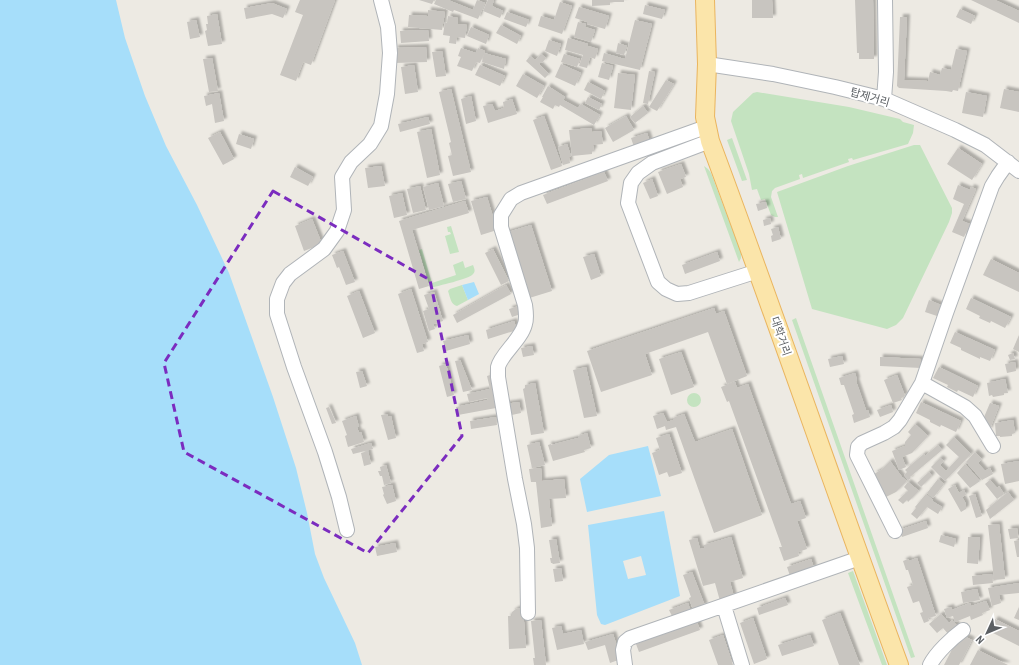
<svg xmlns="http://www.w3.org/2000/svg" width="1019" height="665" viewBox="0 0 1019 665" font-family="'Archivo Narrow','Noto Sans KR',sans-serif">
<defs>
<filter id="shadow"><feDropShadow dx="3" dy="-3" stdDeviation="1" flood-color="#0004"/></filter>
</defs>
<rect width="100%" height="100%" fill="#edeae3"/>
<path fill="#c4e3c0" d="M757,92L849,107L900,119L903,122L914,125L913,133L908,144L853,160L852,158L848,159L849,162L803,178L802,174L799,175L800,179L775,188L772,191L771,197L778,217H775L771,215L765,199L761,200L757,189L752,190L749,174L731,121L733,112L753,93Z
M732,138L747,180L742,181L727,140Z
M914,145H920L952,208V213L949,222L903,318L896,325L887,329L812,309L777,192L848,166Z
M704,166L708,169L711,173L741,252V258L739,262Z
M451,226L459,252L450,254L445,236L451,234L450,232H448L447,227Z
M422,249L432,283L456,275L453,265L463,261L465,268L473,265C474,268 476,271 473,274C470,279 437,286 430,288L419,250Z
M462,285L468,300L457,306C451,305 450,297 448,291L450,289Z
M796,318L915,657L911,658L792,320Z
M687 400a7 7 0 1 1 14 0a7 7 0 1 1-14 0Z
M853,571L887,665H882L848,573Z"/>
<path fill="#a6defa" fill-rule="evenodd" d="M0,0H116L125,38L145,96L166,146L197,205L229,273L273,397L296,468L307,513L315,554L324,578L355,643L362,665H0Z
M474,282L479,294L468,300L462,285Z
M648,446L661,496L587,512L580,479L609,455Z
M664,511L680,596L605,625L601,624L597,615L588,525ZM641,556L646,575L628,579L623,561Z"/>
<path fill="#c8c5c0" filter="url(#shadow)" d="M300,0H335L311,65L303,62L296,81L280,75L303,15L295,12Z
M419,0H434L432,4Z
M436,0H448L473,10L477,0L485,3L478,19L454,10L453,12L434,4Z
M488,0H494L492,6L503,11L500,18L483,11Z
M592,0H624V2H610V5L592,6Z
M752,0H772L773,18H752Z
M855,0H873L874,59H859V53H857Z
M971,0H995L1019,11V23Z
M560,2L572,6L562,34L538,26L541,16L554,20Z
M272,3L287,9L283,18L272,14L246,19L244,8Z
M645,5L665,10L662,19L643,14Z
M579,7L609,16L605,29L587,24V22L575,18Z
M960,9L975,16L971,24L956,17Z
M428,10L445,12L442,30L408,27L409,15L428,16Z
M507,12L529,20L526,27L504,19Z
M217,14L222,44L208,46L205,31L207,30L206,24H208L207,16Z
M448,16L458,18V24L467,25L465,38L457,37L456,44L449,43L450,36L443,35L445,22L447,23Z
M900,17H907L904,80L928,81L930,72L940,75L942,68L951,70L956,49L967,51L958,91L953,90L952,92L946,91L899,88L897,86Z
M196,20L200,37L190,39L187,22Z
M635,20L652,24L640,70L602,61L604,53L625,59Z
M578,22L586,24L585,27L595,30L591,42L574,37Z
M501,25L521,36L517,44L496,33Z
M471,27L489,35L486,44L467,36Z
M428,30L429,41L401,43L400,31Z
M568,38L588,44V46L598,49L595,59L590,57L587,68L579,66L583,55L565,50Z
M549,40L561,44L557,56L545,51Z
M618,43L627,46L624,55L616,53Z
M426,47L427,62L395,63V48Z
M461,48L476,53L478,48L485,51L480,63L476,62L472,71L457,66L461,57L458,56Z
M442,51L446,76L436,77L432,52Z
M484,53L506,59L504,69L482,62Z
M541,54L546,58L542,63L541,62L539,64L549,74L545,78L526,61L530,56L535,60Z
M564,54L580,59L577,67L561,62Z
M212,58L218,91L209,92L203,59Z
M602,63L613,66L609,80L598,77Z
M561,64L581,73L575,86L555,77Z
M414,65L418,92L405,94L401,67Z
M480,65L505,76L500,86L475,75Z
M649,71L655,72L648,104L643,103Z
M618,73L635,75L631,110L614,108Z
M523,74L544,86L537,98L516,86Z
M666,80L674,84L657,111L649,107Z
M588,82L605,91L601,99L584,90Z
M548,86L565,97L563,100L578,108L581,104L600,115L594,125L560,105L559,107L555,105L553,109L540,102L543,97H542Z
M451,89L471,172L453,176L448,156L452,155L449,143L451,142L439,92Z
M1004,89L1019,92V112L1000,108Z
M966,92L987,96L983,117L962,113Z
M219,93L224,121L215,123L212,104L206,106L204,96Z
M471,96L476,121L466,124L461,99Z
M588,97L602,104L599,110L585,103Z
M512,99L517,114L488,123L483,106L492,104L495,111L504,108L503,102Z
M643,106L648,113L635,123L630,117Z
M544,116L562,166L551,170L533,120Z
M626,116L634,130L613,142L605,128Z
M428,117L430,124L400,132L398,124Z
M591,128L592,132L601,131L603,144L593,145L594,151H592V154L572,156L569,130Z
M431,129L440,175L427,178L417,132Z
M220,132L234,159L223,165L208,138Z
M647,133L650,142L634,147L631,138Z
M239,134L254,139L251,149L236,144Z
M567,144L571,156L569,157L570,163L563,165L558,147Z
M958,148L982,164L972,180L947,164Z
M681,164L686,177L680,179L683,187L667,194L658,172Z
M381,166L385,186L368,188L365,168Z
M295,167L313,177L308,186L290,177Z
M604,172L608,181L547,204L543,195Z
M652,179L658,196L650,199L643,183Z
M461,181L466,199L453,202L448,184Z
M438,183L444,206L429,210L423,187Z
M958,185L970,190L971,187L976,189L962,221L970,224L964,237L952,232L964,204L953,199Z
M420,186L426,210L413,213L407,189Z
M402,193L407,215L394,218L389,196Z
M487,197L497,230L481,235L471,201Z
M465,201L469,213L412,230L429,286L419,289L399,221Z
M766,202L767,208L758,211L756,204Z
M770,218L771,224L764,226L763,220Z
M312,219L322,244L304,251L295,226Z
M531,225L552,291L526,299L505,233Z
M778,227L781,239L772,242L771,236L773,235L771,229Z
M493,249L509,281L501,285L485,253Z
M343,251L355,282L346,285L339,267L337,268L332,255Z
M717,252L720,261L685,274L682,265Z
M594,254L601,276L591,280L583,257Z
M991,259L1019,273V292L983,275Z
M506,285L511,294L457,323L453,315Z
M411,289L428,342L422,344L424,351L417,353L398,294Z
M359,291L375,333L363,338L347,296Z
M434,292L443,321L433,324L435,329L429,331L423,311L429,309L424,295Z
M971,298L1011,317L1005,328L991,321L990,323L979,318L980,316L966,309Z
M929,300L941,305L937,316L925,312Z
M519,306L521,314L512,317L509,309Z
M714,308L716,314L724,311L747,376L727,384L708,332L645,354L652,375L601,392L587,351Z
M514,321L517,330L488,339L486,330Z
M955,332L995,350L990,361L980,357V359L961,350V348L950,343Z
M468,335L470,344L446,351L443,341Z
M1019,335V352L1013,349Z
M532,346L534,355L523,357L521,348Z
M681,352L694,387L671,395L659,359Z
M1013,353L1015,359L1010,360L1008,355Z
M842,356L844,364L830,367L828,359Z
M880,357L921,359V368L880,366Z
M460,360L472,390L463,392L455,361Z
M1015,362L1016,371L1007,373L1005,364Z
M446,364L454,395L447,397L439,366Z
M586,367L597,416L584,418L573,370Z
M939,367L978,386L973,397L958,390L957,392L947,387L948,385L933,378Z
M362,371L367,386L360,388L356,372Z
M855,373L857,380L856,381L866,410H868L870,417L854,423L852,415L854,414L844,385H841L839,378Z
M493,374L498,396L494,397L496,408L458,415L456,407L488,400L487,398L469,402L467,394L490,389L487,376Z
M897,375L905,396L901,398L902,400L893,403L884,380Z
M1005,379L1008,393H1004V395L993,397L992,395L989,396L987,383Z
M735,382L737,388L748,384L791,504L800,501L806,518L797,521L807,549L798,552L799,556L784,561L779,547H782L729,401L727,402L721,387Z
M535,383L544,433L531,435L523,389L525,388V385Z
M519,402L521,413L507,416L505,404Z
M921,402L961,421L956,432L941,425L940,427L930,422V420L916,413Z
M990,403L999,406L989,431L982,422Z
M891,405L893,412L880,417L877,410Z
M329,407L336,423L332,424L326,408Z
M663,413L667,422L673,420V418L684,414L695,442L732,429L762,515L714,533L676,427L666,430L665,426L657,429L653,416Z
M387,414L388,417L391,416L396,438L388,440L381,415Z
M356,416L359,427H357L359,433L361,432L364,442L348,447L345,436L347,435L342,421Z
M496,417L497,425L471,429L470,421Z
M1013,420L1015,433L1012,434V436L1000,437V436H996L995,423Z
M915,424L928,436L912,453L902,457L906,467L899,470L892,451L905,446V442L911,435L908,432Z
M587,433L591,448L584,450L585,452L553,461L548,445L551,444V445L578,438V436Z
M669,434L682,473L669,477L667,472L659,475L652,453L660,450L656,438Z
M954,437L971,454L945,481L931,467L940,458L944,461L940,465L946,471L959,457L946,445Z
M539,442L545,465L532,468L527,445Z
M371,443L373,449L353,454L351,449Z
M938,445L942,450L910,477L911,478L908,480L904,475L907,472L905,470L924,454L925,456Z
M368,451L371,464L364,466L361,453Z
M975,452L982,459L978,463L985,471L990,468L993,474L982,480L966,462Z
M890,461L902,477L907,481L896,492L886,497L874,474L881,470Z
M1019,461V481L1005,484L1001,464Z
M965,464L980,481L970,488L957,473Z
M386,465L391,483L384,485L382,476H380L378,471H381L380,467Z
M541,468L542,481L564,479L566,498L549,499L552,526L541,528L536,482H531L529,469Z
M929,472L932,476L921,487L917,483Z
M938,479L944,484L933,498L927,493Z
M990,480L997,488L999,486L1004,494L997,499L985,484Z
M908,482L919,491L908,502L907,500L903,504L898,500L908,491L904,487Z
M392,485L396,501L387,504L383,495L384,494L382,487Z
M955,485L959,493L964,490L966,495L962,497L966,504V509L961,512L948,489Z
M1008,492L1014,500L990,519L986,510Z
M926,494L933,500L932,501L942,507L938,514L927,507L917,519L911,514L916,508L915,507Z
M975,494L982,516L976,518L969,496Z
M926,521L928,528L902,537L899,530Z
M999,524L1005,579L994,580L988,525Z
M1017,528L1018,538L1010,539L1008,529Z
M941,535L956,539L954,547L939,542Z
M731,537L743,578L730,582L734,597L720,601L715,583L703,586L689,540L697,538L700,549L704,548V545Z
M968,537H980L978,564L967,563Z
M556,539L560,563L553,564L552,563H551L550,558H552L549,540Z
M1019,540V557H1017L1014,541Z
M395,543L397,552L377,556L375,547Z
M917,558L936,616L928,618L929,621L924,623L920,613L923,612L919,601L913,603L907,587L913,585L908,570H906L903,561L908,559L909,561Z
M811,559L814,568L790,576L787,567Z
M561,568L563,581L555,582L553,569Z
M692,572L705,606L693,610L689,598L691,597L683,575Z
M992,574L993,583L973,585L972,576Z
M1019,583V593L999,595L1001,603L992,606L988,588Z
M977,589L980,600L963,603L961,592Z
M785,598L788,605L759,615L757,608Z
M986,601L990,610L982,613L983,615L971,620L970,616L955,622L953,616L947,618L944,609L951,607L952,610L970,603L971,606Z
M688,603L691,612L684,614L683,612L672,616L669,610Z
M1019,607V620L1014,618Z
M523,608L526,648L509,649L508,616H512V612L516,609Z
M840,613L860,665H839L822,620Z
M941,614L949,623L952,620L958,627L949,635L943,628L937,633L929,624Z
M753,618L767,659L754,664L740,623Z
M995,619L1019,631V646L989,631Z
M541,620L546,665H534L533,658H535L531,621Z
M697,622L700,630L639,652L636,644Z
M561,626L563,634L581,630L584,644L557,650L552,628Z
M613,634L621,659L610,663L605,645L588,650L585,642Z
M960,634L972,640L959,665H944Z
M723,635L733,665H718L709,640Z
M810,635L814,646L782,656L778,645Z
M978,650L1008,665H970Z"/>
<g fill="none" stroke-linecap="round" stroke-linejoin="round">
<defs>
<path id="minor" d="M707,64L773,74L835,87L884,99L955,130L985,145L1019,171
M884,99L886,72L885,0
M710,141L652,163L638,173L631,183L628,203L658,282L666,289L677,294L689,293L758,271
M922,383L965,407L975,416L993,446
M347,530L339,497L325,452L294,367L277,314V299L283,283L290,274L324,249L337,231L344,210L342,177L351,162L370,144L381,126L387,94L390,53L388,27L381,0
M895,531L857,455L858,447L862,443L884,433L894,427L900,420L922,383L946,313L992,186L998,176L1008,162
M724,606L742,665
M528,613L527,548L524,524L515,479L498,377C498,374 498,370 498,367C501,354 521,340 525,324C527,318 526,312 525,305L501,227V215L511,199L521,193L706,127
M625,665L623,650L625,642L630,638L860,558
M930,665C936,653 952,638 963,630"/>
<path id="major" d="M705,0L707,64L705,117L710,141C775,315 835,491 899,665"/>
</defs>
<use href="#minor" stroke="#b0b4b8" stroke-width="16"/>
<use href="#major" stroke="#eab55f" stroke-width="20"/>
<use href="#minor" stroke="#fff" stroke-width="14"/>
<use href="#major" stroke="#fbe5aa" stroke-width="18"/>
</g>
<path fill="none" stroke="#7b2cbf" stroke-width="3" stroke-dasharray="8 5" stroke-linejoin="round" d="M273,191L430,280L462,436L368,553L184,452L164,363Z"/>
<g text-anchor="middle" dominant-baseline="central" stroke-width="4" stroke-linejoin="round" paint-order="stroke">
<g font-size="11" fill="#5b5f63" stroke="#fff">
<text transform="translate(870 97) rotate(16)">탑제거리</text>
<text transform="translate(781 336) rotate(71)">대학거리</text>
</g>
</g>
<g transform="translate(987 633) rotate(226)" stroke="#ffffff" stroke-width="3" paint-order="stroke">
<path d="M0-3L7 15L0 10L-7 15Z" fill="#5b5f63"/>
<text y="-6" font-size="11" font-weight="bold" text-anchor="middle" fill="#5b5f63">N</text>
</g>
</svg>
